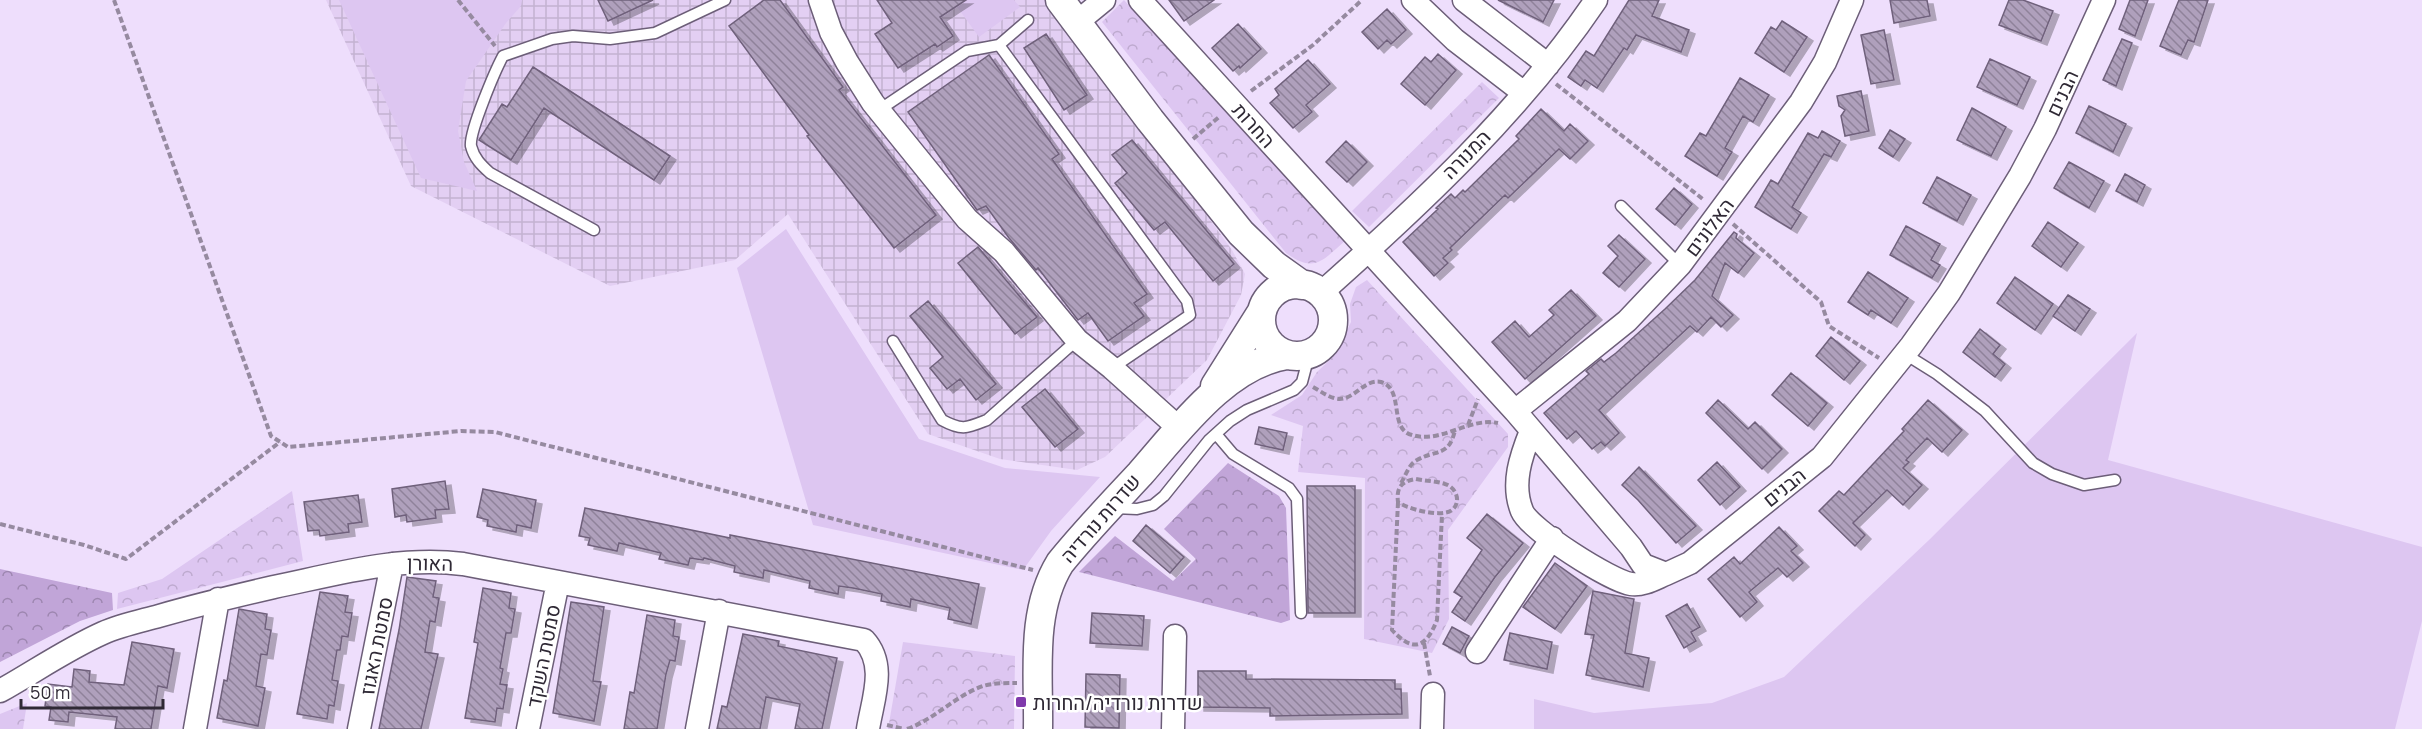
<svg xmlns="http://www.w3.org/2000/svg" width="2422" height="729" viewBox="0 0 2422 729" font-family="Manrope,Heebo,sans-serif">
<defs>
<pattern id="industrial-grid" width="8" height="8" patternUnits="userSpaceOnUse" patternTransform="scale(1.5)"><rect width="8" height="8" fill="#e3cff3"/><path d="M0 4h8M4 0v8" fill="none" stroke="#c3b2d1"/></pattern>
<pattern id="forest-crowns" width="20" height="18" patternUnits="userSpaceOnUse" patternTransform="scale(1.5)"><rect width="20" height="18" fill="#c1a5d8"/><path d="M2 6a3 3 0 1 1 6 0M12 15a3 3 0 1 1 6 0" fill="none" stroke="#9d86b0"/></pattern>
<pattern id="park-crowns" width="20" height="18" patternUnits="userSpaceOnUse" patternTransform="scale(1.5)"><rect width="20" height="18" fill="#ddc6f1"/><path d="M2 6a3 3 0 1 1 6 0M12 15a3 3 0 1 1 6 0" fill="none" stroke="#beaacf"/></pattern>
<pattern id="building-back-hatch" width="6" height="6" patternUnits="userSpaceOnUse" patternTransform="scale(1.5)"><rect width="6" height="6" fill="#afa0bc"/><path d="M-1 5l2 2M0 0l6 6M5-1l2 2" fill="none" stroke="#8f829a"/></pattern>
<filter id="shadow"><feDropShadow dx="6" dy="4" stdDeviation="0" flood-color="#0004"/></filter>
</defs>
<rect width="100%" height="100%" fill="#eedefc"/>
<path fill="url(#industrial-grid)" d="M326,0H1049L1232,250L1245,274L1241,295L1207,360L1105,457L1077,470L1000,459L928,434L788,214L735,260L610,286L411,186Z"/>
<path fill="#ddc6f1" d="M339,0H522L521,6L506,23L466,81L458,131L464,162L477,191L421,178Z
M952,0H1014L1020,7L979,37Z
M786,229L919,439L1005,468L1100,477L1051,531L1023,570L813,525L737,268Z
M2137,333L2108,460L2422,547V621L2395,729H1534V699L1594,713L1712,703L1784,677L1929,540Z"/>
<path fill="url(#forest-crowns)" d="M1228,463L1279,496L1286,508L1290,620L1281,623L1079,572L1115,536L1173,581L1196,559L1164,529Z
M0,569L112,593L113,610L80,621L0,662Z"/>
<path fill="url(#park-crowns)" d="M1124,0L1346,240C1323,260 1315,274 1286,253L1102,22Z
M1482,82L1499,98L1369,227L1352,211Z
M1367,280L1508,434V447L1448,530L1449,619L1432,653L1364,639L1365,478L1298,472L1303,426L1271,415L1302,395L1317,372L1335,355L1351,322L1350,304L1356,287Z
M292,491L303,561L117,609L118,593L162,579Z
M903,642L1015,656L1014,729H888Z
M27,703L23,729H0V714Z"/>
<path fill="url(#building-back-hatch)" stroke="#6f617b" stroke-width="1.5" filter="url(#shadow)" d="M598,0H653L608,21Z
M764,0H780L843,87L839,90L936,215L894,248L807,136L809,135L729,26Z
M877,0H966L940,17L953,36L937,47L935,44L898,68L875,34L892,23Z
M1169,0H1214L1184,21Z
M1498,0H1554L1543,22Z
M1629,0H1659L1652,16L1689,30L1681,52L1636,35L1627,50L1624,48L1597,88L1585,80L1581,86L1568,77L1586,51L1594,56Z
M1890,0H1927L1930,16L1894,23Z
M2009,0H2023L2053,11L2041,41L1999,25Z
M2130,0H2148L2135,36L2119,29Z
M2179,0H2208L2194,42L2188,40L2181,55L2160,46Z
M1387,9L1406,30L1391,44L1387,40L1378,49L1362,32Z
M1782,21L1807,37L1784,72L1755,53L1771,27L1776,30Z
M1238,24L1261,49L1240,68L1239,66L1233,71L1212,48Z
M1884,30L1894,80L1871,84L1861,35Z
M1046,34L1087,95L1064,110L1024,48Z
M2122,39L2132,43L2116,86L2103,80Z
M1438,54L1456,70L1425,105L1401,84L1425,57L1431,62Z
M989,55L1059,154L1052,159L1147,294L1134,303L1144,316L1108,341L1088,313L1078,320L1038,268L1036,270L1009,238L986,206L977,210L908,112Z
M1990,59L2030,77L2017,105L1977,87Z
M1308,60L1330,84L1306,105L1312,112L1293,128L1270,103L1279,95L1275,89Z
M533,67L670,156L654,180L544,108L511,160L479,140L502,104L507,107Z
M1740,78L1769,95L1753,122L1743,116L1725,148L1732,152L1717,176L1685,156L1700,133L1706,136Z
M1861,91L1869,131L1845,136L1841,116L1845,110L1839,106L1837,96Z
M2089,106L2126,124L2113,152L2076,133Z
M1972,108L2006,127L1991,156L1957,140Z
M1541,109L1564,131L1570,124L1588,141L1570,159L1559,149L1508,198L1505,195L1450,248L1452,250L1443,258L1448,263L1434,276L1403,242L1438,209L1436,208L1451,194L1455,198L1463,190L1465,192L1519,139L1516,136Z
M1890,130L1905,139L1893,157L1879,148Z
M1822,131L1840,141L1831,157L1824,154L1792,207L1801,213L1791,229L1755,207L1771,180L1778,184L1808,133L1818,138Z
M1132,140L1234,264L1213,281L1165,222L1154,230L1115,183L1127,173L1112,155Z
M1346,141L1367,162L1347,182L1326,162Z
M2069,162L2104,181L2089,208L2054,188Z
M2125,174L2145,185L2137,202L2116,191Z
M1937,177L1971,195L1957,221L1923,203Z
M1674,188L1692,204L1675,225L1656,209Z
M2048,222L2078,243L2061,267L2032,246Z
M1906,226L1940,244L1931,260L1940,265L1932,278L1890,255Z
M1734,232L1737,234L1736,238L1754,253L1738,273L1725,263L1712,296L1733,315L1721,327L1711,317L1697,332L1690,326L1599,410L1619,433L1605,446L1601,442L1592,449L1576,431L1567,439L1544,413L1589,374L1586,371L1601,359L1604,362L1616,353L1665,309L1695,280Z
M1619,235L1645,259L1619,287L1603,273L1618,256L1608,246Z
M978,247L1037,317L1015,334L958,263Z
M1868,272L1908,298L1891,323L1871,310L1868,315L1848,302Z
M2015,277L2053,304L2035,330L1997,303Z
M1571,290L1596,316L1525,379L1492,342L1515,321L1529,337L1554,315L1549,310Z
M2068,295L2090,309L2075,331L2053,316Z
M928,301L996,384L976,400L960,379L947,389L930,368L943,357L910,316Z
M1980,329L2000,345L1993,354L2005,364L1995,377L1963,352Z
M1831,337L1860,361L1844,380L1816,356Z
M1791,373L1827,403L1808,426L1772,395Z
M1045,389L1078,429L1055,447L1022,407Z
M1718,400L1748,429L1755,422L1782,449L1762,469L1706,413Z
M1928,400L1962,430L1942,452L1927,438L1906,460L1909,462L1903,468L1922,485L1903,505L1887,490L1853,523L1865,535L1855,546L1819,511L1839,491L1844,495L1904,431L1902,429Z
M1259,427L1287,433L1283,450L1255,444Z
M1717,462L1740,487L1720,505L1698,480Z
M1639,467L1696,526L1676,543L1638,500L1622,485Z
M445,481L449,509L435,510L436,518L407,522L406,515L395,517L392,489Z
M1307,486H1355V613H1308Z
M483,489L536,500L531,528L517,525L516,532L487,526L488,520L477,517Z
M358,495L362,522L348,524L349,532L320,536L319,530L308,531L304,502Z
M585,508L730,538V535L979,584L971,624L948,619L950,608L911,599L910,607L881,601L882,594L853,588L839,586L838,594L809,588L810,581L764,570L763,578L734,572L735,566L704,558L703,560L690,558L688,565L659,559L661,553L619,543L617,551L588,545L590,538L579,536Z
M1487,514L1523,543L1495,577L1465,621L1452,612L1462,597L1454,592L1482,550L1467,538Z
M1146,525L1184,557L1170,573L1133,541Z
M1779,527L1797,546L1791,551L1803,563L1787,577L1778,568L1749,592L1757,602L1740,617L1708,579L1734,557L1740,564Z
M1555,563L1587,586L1555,629L1523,607Z
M407,577L436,581L433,597L439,598L435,622L430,621L425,652L438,654L421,729H379L399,630Z
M483,588L511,593L509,608L515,609L511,633H506L500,668L503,669L500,684L507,685L503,709L497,708L495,722L465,718L478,643L474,642Z
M1593,591L1634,599L1625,653L1649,658L1643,687L1586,675L1594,635L1585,634Z
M320,592L348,596L345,612L352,613L348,637L342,636L340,650H337L332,680L338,681L334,706L329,705L327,719L297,714Z
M571,602L604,607L593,681L601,682L594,721L553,713Z
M1687,604L1700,627L1691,632L1696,641L1684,648L1666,616Z
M239,609L267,614L265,629L271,630L267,655L261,654L256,686L265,688L258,726L217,718L224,680L227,681Z
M1092,613L1144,616L1142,646L1090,643Z
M647,615L675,620L673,636L679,637L675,661L670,660L666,674L657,729H624L630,692L634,693Z
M1452,627L1469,636L1460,653L1443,644Z
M1510,633L1552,642L1547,669L1504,660Z
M743,634L779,641L778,646L837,658L822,729H795L800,704L766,697L760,729H717L722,706L727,707Z
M132,642L174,649L167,688L158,686L151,729H115L117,717L69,712L68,722L49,720L51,707L45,706L48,684L72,687L74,669L90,671L89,682L124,685Z
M1198,671H1246V679L1395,680V689H1401L1402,714L1270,716V708L1198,707Z
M1086,674L1120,675L1119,728L1085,727Z"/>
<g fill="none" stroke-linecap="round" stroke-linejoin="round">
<defs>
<path id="service" d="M999,45L1187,301L1190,315L1112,368
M879,110L967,51L999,45L1028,20
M1621,206L1680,265
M594,230L490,173C481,165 474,158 471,146C469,132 495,71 503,56L552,39L573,36L610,39L655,33L725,0
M893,341L942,420C962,431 967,428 987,420L1077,340
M1905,354L1937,374L1985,411L2033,463L2052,474L2084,485L2115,480
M1216,434L1233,454L1289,488L1297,499L1301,613
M1114,508L1137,509L1153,505L1164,496L1209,440L1230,421L1247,410L1294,390L1302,382L1307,363L1314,352"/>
<path id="minor" d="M820,0L831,32L847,62L873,103L967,219L1004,252L1077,340L1112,368L1180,429
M1140,0L1515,411L1631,547L1643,565L1666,574L1690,563L1822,457L1911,346L1949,293L2020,176L2045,129L2104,0
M1413,0L1455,40L1524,93
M1464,0L1548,65
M1076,23L1104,0
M1321,293C1420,205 1521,111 1596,0
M1515,411L1627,321L1680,265L1801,102L1825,62L1852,0
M1531,431C1521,456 1511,484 1522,511C1530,530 1611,581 1631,584C1643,586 1656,578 1666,574
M1477,652L1552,538
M0,691C34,672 67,649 103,633C121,625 141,621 159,616C197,605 235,596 274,587C337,574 398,556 463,564L864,640C887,665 873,698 868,729
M195,729L218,599
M359,729L392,564
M528,729L558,582
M697,729L719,611
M1173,729L1175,636
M1432,729L1433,694"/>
<path id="tertiary" d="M1060,0L1150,120L1241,233L1274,265L1302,285
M1261 320a36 36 0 1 1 72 0a36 36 0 1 1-72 0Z
M1215,386L1261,313
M1038,729C1039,673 1030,612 1060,563C1085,532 1113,503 1140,474C1178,431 1226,364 1287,355"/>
</defs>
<use href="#service" stroke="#6c5e78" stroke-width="13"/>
<use href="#minor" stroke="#6c5e78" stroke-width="25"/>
<use href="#tertiary" stroke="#6c5e78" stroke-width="31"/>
<path stroke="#968aa0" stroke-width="4" stroke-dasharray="6 3" stroke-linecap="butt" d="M114,0L271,436L288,447L461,431L495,432L1033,570
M458,0L495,46
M1556,84L1704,200
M1251,91L1313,45L1362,0
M1193,139L1219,117
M1733,224L1821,302L1829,326L1879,358
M1313,387C1320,391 1327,396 1334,398C1353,404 1363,378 1381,382C1405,389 1388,429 1412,435C1441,444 1469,417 1498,423
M1468,425L1478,399
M1416,479C1426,481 1436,481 1445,484C1456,487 1462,502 1452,510C1442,518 1407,509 1398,502C1396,487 1402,481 1416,479Z
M1401,483C1406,475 1409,464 1417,460C1437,449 1449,457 1455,430
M1398,502L1392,630C1413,653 1426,648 1437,620L1442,514
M0,524L84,545L126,559L280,442
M1424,643L1430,676
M887,725L904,729
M907,729C935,719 955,696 983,686C993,683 1006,683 1017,683"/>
<use href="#service" stroke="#fff" stroke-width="10"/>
<use href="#minor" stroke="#fff" stroke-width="22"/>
<use href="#tertiary" stroke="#fff" stroke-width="28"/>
</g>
<rect fill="#803aac" stroke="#fff" stroke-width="2" x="1015" y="696" width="12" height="12" rx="3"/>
<g text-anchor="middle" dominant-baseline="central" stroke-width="5" stroke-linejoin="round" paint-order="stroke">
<g font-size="20" fill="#2f2935" stroke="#fff">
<text transform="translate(2062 93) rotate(-65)">הבנים</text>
<text transform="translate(1254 125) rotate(48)">החרות</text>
<text transform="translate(1466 154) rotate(-46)">המנורה</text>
<text transform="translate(1709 227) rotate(-53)">האלונים</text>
<text transform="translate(1784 487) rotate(-39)">הבנים</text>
<text transform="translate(1100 518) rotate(-49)">שדרות נורדיה</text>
<text transform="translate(430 563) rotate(1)">האורן</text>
<text transform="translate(376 646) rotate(-79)">סמטת האגוז</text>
<text transform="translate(543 656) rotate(-79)">סמטת השקד</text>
</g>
<g font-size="20" fill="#2f2935" stroke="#fff" text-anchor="start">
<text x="1033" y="702">שדרות נורדיה/החרות</text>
</g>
</g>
<path d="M21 699v9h142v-9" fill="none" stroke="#2f2935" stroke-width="3"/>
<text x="30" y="699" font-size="18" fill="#2f2935" stroke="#ffffff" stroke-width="4.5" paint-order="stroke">50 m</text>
</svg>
